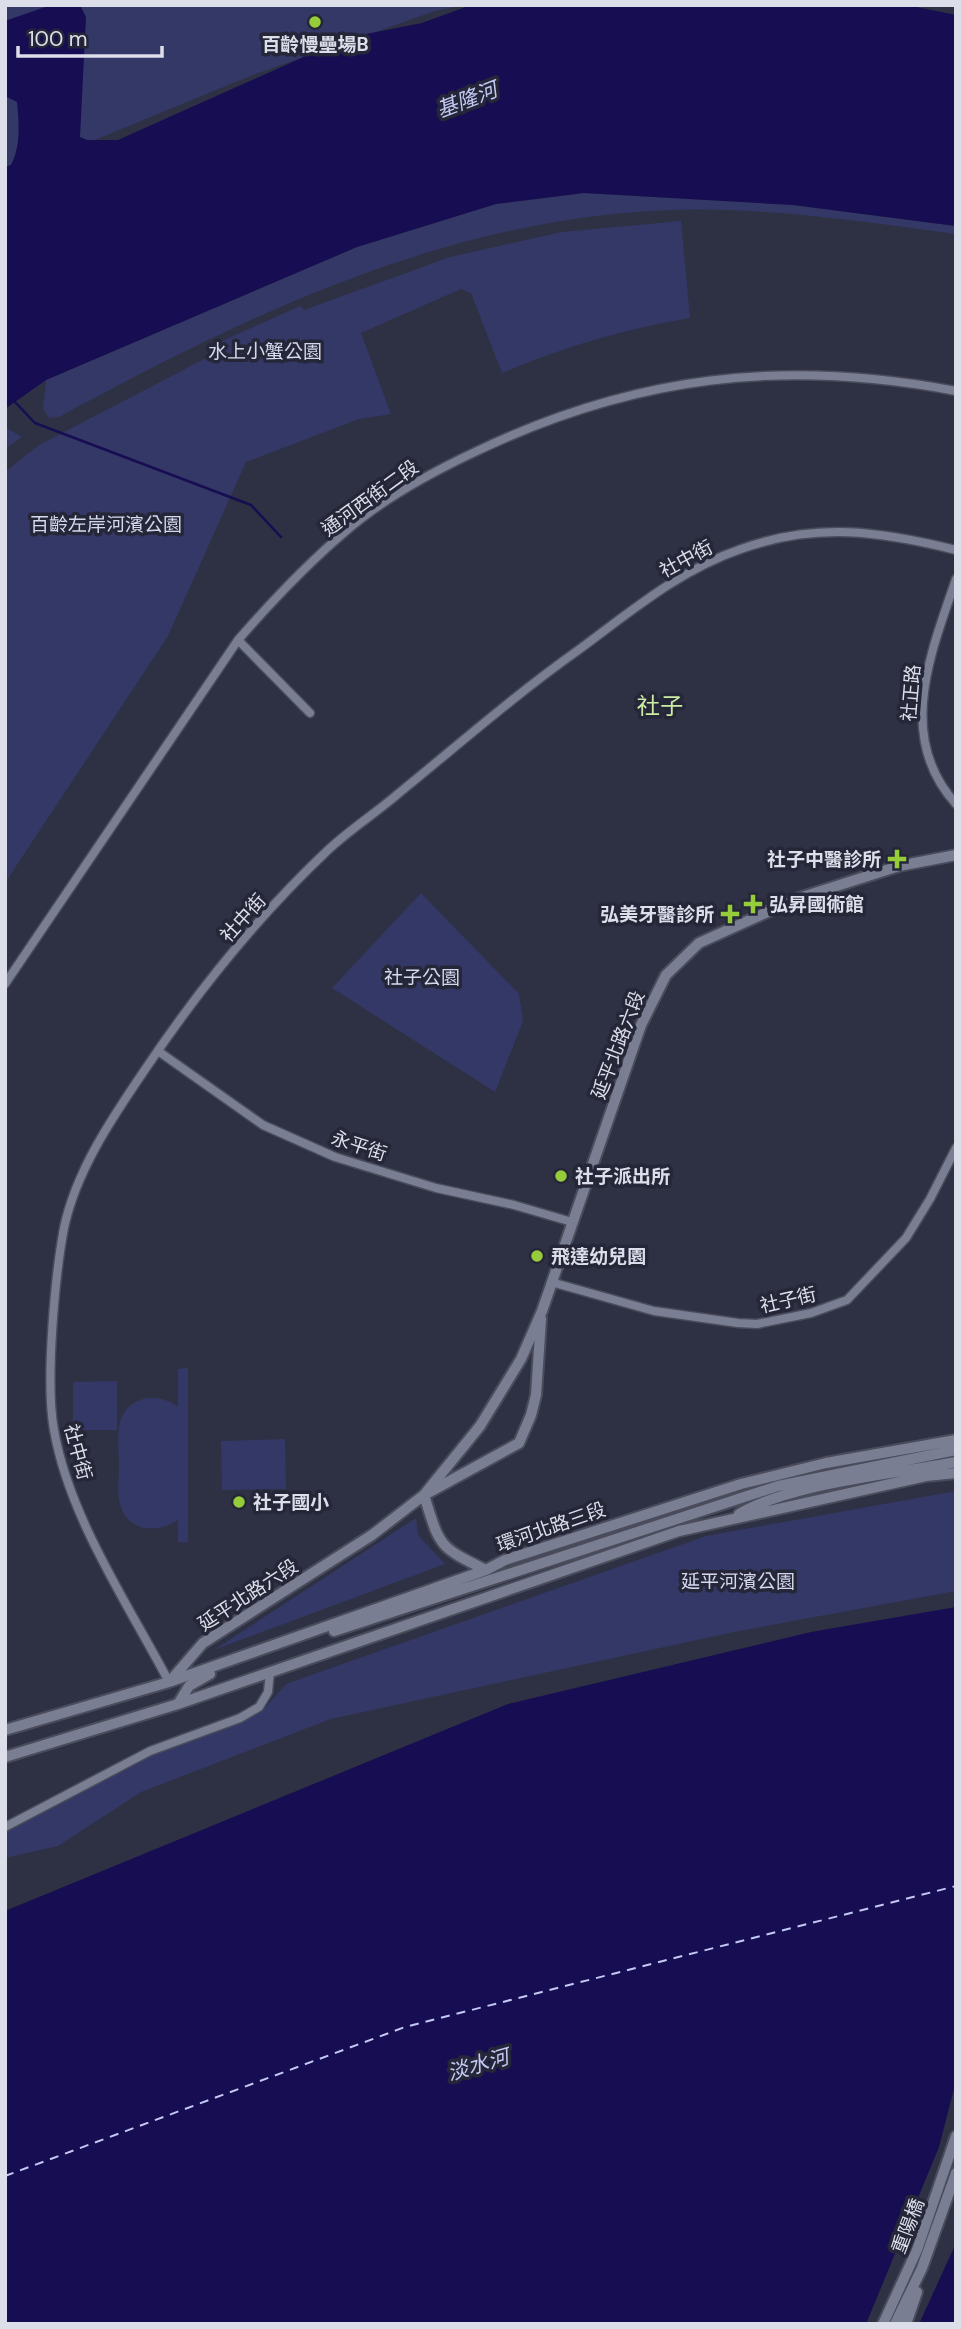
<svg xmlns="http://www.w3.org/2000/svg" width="961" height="2329" viewBox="0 0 961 2329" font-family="'DM Sans','Noto Sans TC',sans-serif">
<rect width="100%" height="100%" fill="#2e3143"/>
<path fill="#343866" d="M12,5H467L435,11L250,76L5,177V8Z
M584,193L793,205L956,226V234C881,224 805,213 729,210C487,201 266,304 59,417L49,418L43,409L46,380L357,247L496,204Z
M681,221L690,318C624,329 564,347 502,373L471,293L461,289L361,333L391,414L359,419L246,462L168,636L5,883V472L39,445L214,354L211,346L300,306L304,310L450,257L562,232Z
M5,427L22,437L5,449Z
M421,893L519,994L523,1021L495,1092L332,988Z
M188,1368V1542H178V1520C158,1534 127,1532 120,1504C117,1493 119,1478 119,1466C119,1452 117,1436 120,1422C128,1395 158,1392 178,1407V1369Z
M117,1381V1430H73V1382Z
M285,1439L286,1489L222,1490L221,1441Z
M956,1491V1591L734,1632L331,1719L141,1792L58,1846L5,1858V1832L119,1764L264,1709L286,1684L706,1536Z
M416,1518L418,1535L445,1564L214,1650Z"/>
<path fill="#160d52" d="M51,5H80L86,17L80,137L87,140H118L346,38L422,23L471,5H907L956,15V226L793,205L584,193L496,204L357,247L46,380L5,409V167L11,165C21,146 19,123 17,102L5,96V21Z
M956,1607V2321L945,2324H5V1911L508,1704L811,1632Z"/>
<path fill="#2e3143" d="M956,2081V2243L919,2324H866L939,2147Z"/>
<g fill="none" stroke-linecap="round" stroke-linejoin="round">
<path stroke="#160d52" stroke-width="2.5" d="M14,401L35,423L251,505L281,537"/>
<path stroke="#c3c9f3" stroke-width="2" stroke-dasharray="9 7" stroke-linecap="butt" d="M5,2176L405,2027L956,1886"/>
<defs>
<path id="street" d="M956,579C931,653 895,737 956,804
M238,640L310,713
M5,984L238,640C272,601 307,564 346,531C384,498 432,472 477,451C634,376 784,358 956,391
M158,1051L263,1125L335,1157L436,1188L514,1205L572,1222
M551,1282L654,1311L738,1323L757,1324L811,1313L847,1300L906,1238L930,1199L956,1148
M169,1682C128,1604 69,1517 54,1430C45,1382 55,1276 64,1228C76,1171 112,1118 144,1071C197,992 257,917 327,851C349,830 376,813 399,793C458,745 515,695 577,651C629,613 679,570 741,549C816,522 880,531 956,550
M5,1827L150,1751L240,1718L259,1707L268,1692L270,1672"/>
<path id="secondary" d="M424,1495L480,1426L521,1359L542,1311L641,1025L666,975L699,943L796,899L899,866L956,855
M424,1495C440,1546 437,1546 486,1570
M739,1514C792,1483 893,1474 956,1462
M334,1631L778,1486L956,1450
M171,1680L203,1643L372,1535L424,1495L519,1443L531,1415L536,1395L541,1319
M178,1704L189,1686L210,1674
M5,1730L169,1682L486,1570L505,1560L741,1484L826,1463L956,1440
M5,1757L178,1704L679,1531L926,1476L956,1473
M883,2324L917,2250L956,2136
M895,2324L922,2268L956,2173
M906,2324L917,2292"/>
</defs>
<use href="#street" stroke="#4a4c5b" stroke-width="11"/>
<use href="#secondary" stroke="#4a4c5b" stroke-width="14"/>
<use href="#street" stroke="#7a7e93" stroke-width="8"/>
<use href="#secondary" stroke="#7a7e93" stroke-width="10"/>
</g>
<g fill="#96cc3a" stroke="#252739" stroke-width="2.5">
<circle cx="315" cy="22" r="7"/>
<path d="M893.5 848.5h7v7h7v7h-7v7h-7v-7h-7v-7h7z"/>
<path d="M749.5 893.5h7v7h7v7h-7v7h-7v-7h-7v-7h7z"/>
<path d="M726.5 903.5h7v7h7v7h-7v7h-7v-7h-7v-7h7z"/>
<circle cx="561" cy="1176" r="7"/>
<circle cx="537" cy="1256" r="7"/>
<circle cx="239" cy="1502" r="7"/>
</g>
<g text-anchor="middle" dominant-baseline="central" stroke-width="7" stroke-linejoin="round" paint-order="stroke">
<g font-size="19" font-weight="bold" fill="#dcdeea" stroke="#252739" text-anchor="start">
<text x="315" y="44" text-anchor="middle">百齡慢壘場B</text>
<text x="881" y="859" text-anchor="end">社子中醫診所</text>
<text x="769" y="904">弘昇國術館</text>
<text x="714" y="914" text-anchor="end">弘美牙醫診所</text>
<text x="575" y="1176">社子派出所</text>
<text x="551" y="1256">飛達幼兒園</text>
<text x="253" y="1502">社子國小</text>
</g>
<g font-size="19" fill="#d4d8ed" stroke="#252739">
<text x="265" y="351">水上小蟹公園</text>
<text x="106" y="524">百齡左岸河濱公園</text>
<text x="422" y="977">社子公園</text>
<text x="738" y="1581">延平河濱公園</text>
</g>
<g font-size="19" fill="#dcdeea" stroke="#252739">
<text transform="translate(370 498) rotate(-36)">通河西街二段</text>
<text transform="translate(686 559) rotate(-28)">社中街</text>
<text transform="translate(911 693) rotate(-85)">社正路</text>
<text transform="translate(243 918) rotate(-48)">社中街</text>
<text transform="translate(618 1045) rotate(-69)">延平北路六段</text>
<text transform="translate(359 1146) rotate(18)">永平街</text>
<text transform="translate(788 1300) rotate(-13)">社子街</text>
<text transform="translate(78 1452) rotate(75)">社中街</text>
<text transform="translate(551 1527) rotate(-19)">環河北路三段</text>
<text transform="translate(248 1595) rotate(-33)">延平北路六段</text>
<text transform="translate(908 2226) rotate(-69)">重陽橋</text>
</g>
<g font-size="21" font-style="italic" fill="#c3c9f3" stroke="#252739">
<text transform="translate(467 100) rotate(-21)">基隆河</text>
<text transform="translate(478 2065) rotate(-16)">淡水河</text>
</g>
<g font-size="23" fill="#caeba3" stroke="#252739">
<text x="660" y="706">社子</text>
</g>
</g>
<rect width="961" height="2329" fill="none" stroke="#dcdeea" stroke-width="14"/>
<path d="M18 46v10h144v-10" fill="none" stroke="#dcdeea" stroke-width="3.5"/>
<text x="28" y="46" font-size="21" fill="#dcdeea" stroke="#252739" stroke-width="5" paint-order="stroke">100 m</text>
</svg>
